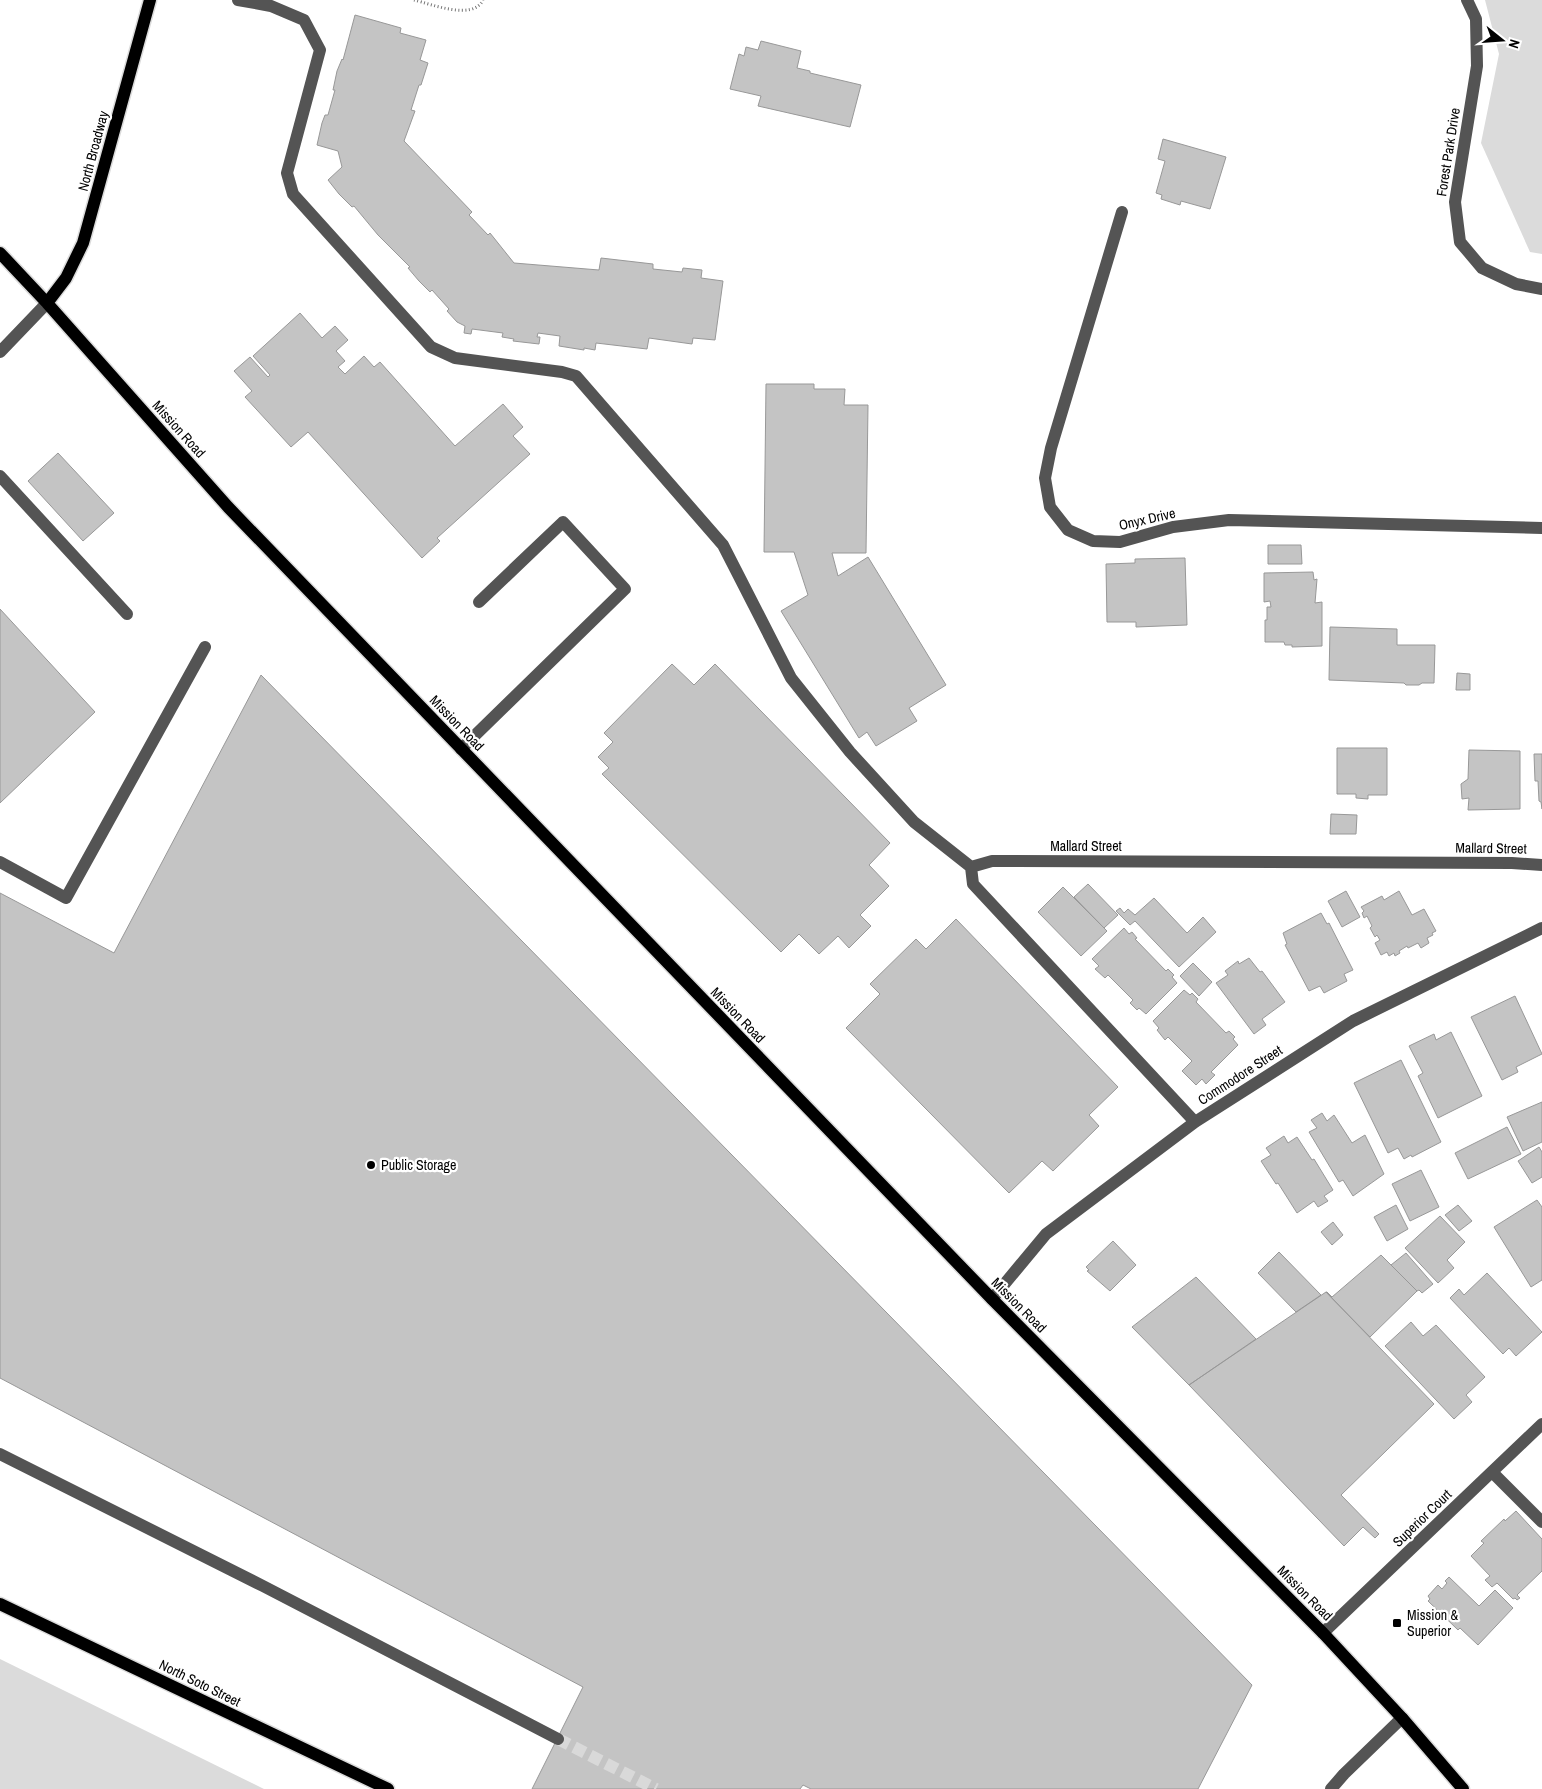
<svg xmlns="http://www.w3.org/2000/svg" width="1542" height="1789" viewBox="0 0 1542 1789" font-family="'Archivo Narrow',sans-serif">
<rect width="100%" height="100%" fill="#fff"/>
<path fill="#dbdbdb" d="M1485,0H1542V254L1530,252L1481,143L1499,54Z
M0,1659L264,1789H0Z"/>
<path fill="#c4c4c4" stroke="#989898" d="M355,15L401,28L400,33L426,40L420,60L428,63L421,85H419L411,110L415,111L404,141L472,212L469,215L488,235L490,233L514,263L599,270L601,258L653,264V269L682,272L683,268L702,270L701,278L723,281L715,340L693,338L692,344L649,338L647,349L596,343L595,350L584,348V350L559,346L560,336L538,333L537,337H540L539,344L513,341L514,339L502,337L503,333L472,329L471,334L464,333L465,326L457,322L447,311L449,309L432,290L430,292L419,281L408,268L410,267L378,235L354,206L352,207L339,194L328,180L342,167L338,151L317,145L322,123L325,115H328L335,90H333L337,71L342,59L343,60Z
M761,41L801,51L797,68L810,71V73L861,85L850,127L758,106L761,96L730,89L739,54L744,56L746,47L758,50Z
M1163,139L1226,157L1210,209L1181,201L1180,205L1161,199L1162,195L1156,193L1165,161L1158,159Z
M300,313L322,338L335,326L348,340L336,351L345,361L338,367L345,374L364,356L374,367L380,362L455,446L503,404L523,427L513,436L530,454L437,538L440,541L422,558L308,432L291,447L245,397L252,391L234,371L250,357L268,377L270,375L253,356Z
M766,384H814V389H845L844,405H868L866,553H832L838,576L868,557L946,685L909,708L917,721L876,746L867,732L859,738L781,611L808,595L794,552H764Z
M58,453L114,513L83,541L28,481Z
M1268,545H1301L1302,564H1268Z
M1185,558L1187,625L1136,627V622H1107L1106,564L1135,563V559Z
M1313,572L1314,580L1317,579L1315,603L1322,602V646L1292,647V645H1285L1284,642H1265V620H1267V607H1271L1270,601L1264,602V573Z
M0,609L95,712L0,803Z
M1330,627L1397,629V645H1435L1434,683H1422L1419,685H1406L1404,683L1329,680Z
M672,664L694,685L715,664L890,843L869,865L889,886L860,915L871,926L849,948L838,936L819,954L799,934L781,952L602,774L609,768L598,757L613,742L604,733Z
M1457,673L1470,674V690H1456Z
M261,675L1252,1685L1198,1789H811L803,1785L800,1789H532L583,1687L0,1378V893L114,953Z
M1337,748H1387V795H1368V799L1356,798V794H1337Z
M1469,750L1520,751V809L1468,810L1469,798L1462,799L1461,784L1468,779Z
M1534,754H1542V809L1541,802L1539,801L1538,781H1535Z
M1331,814L1357,815L1356,834H1330Z
M1088,884L1118,915L1104,928L1074,897Z
M1063,887L1107,931L1081,956L1038,912Z
M1346,891L1360,917L1342,927L1328,901Z
M1399,891L1412,915L1424,909L1436,931L1432,933L1433,935L1427,938L1429,943L1421,948L1418,943L1408,948L1407,946L1399,951L1400,953L1395,956L1394,953L1389,956L1387,952L1381,955L1375,943L1380,940L1377,935L1375,937L1370,928L1372,926L1367,916L1364,918L1362,913L1364,911L1361,907L1382,896L1384,900Z
M1154,898L1187,933L1203,917L1216,932L1179,967L1135,921L1130,925L1116,911L1120,908L1124,913L1128,909L1135,915Z
M1321,913L1327,924L1329,923L1353,970L1344,974L1347,981L1324,993L1320,986L1309,991L1285,945L1287,944L1283,933Z
M956,919L1118,1087L1089,1115L1099,1126L1053,1171L1042,1161L1009,1193L846,1028L880,994L870,984L916,939L926,949Z
M1124,928L1129,934L1132,932L1137,938L1135,939L1166,971L1168,969L1174,975L1172,977L1177,983L1146,1014L1139,1008L1137,1010L1130,1003L1133,1000L1108,975L1105,978L1095,969L1099,966L1092,959Z
M1249,958L1260,972L1262,971L1285,1002L1262,1019L1266,1025L1254,1034L1216,983L1228,975L1225,971L1238,961L1239,964Z
M1193,963L1212,982L1199,996L1180,976Z
M1184,990L1190,995L1192,993L1198,999L1196,1002L1226,1033L1229,1031L1235,1037L1233,1039L1238,1045L1211,1072L1215,1075L1206,1084L1202,1079L1196,1085L1182,1071L1192,1061L1168,1037L1165,1040L1157,1030L1159,1028L1153,1021Z
M1515,996L1542,1054L1516,1067L1518,1072L1502,1080L1471,1017Z
M1451,1032L1482,1096L1438,1118L1418,1076L1423,1073L1409,1046L1434,1034L1436,1040Z
M1401,1060L1441,1142L1412,1157L1411,1155L1404,1159L1398,1148L1388,1153L1354,1083Z
M1542,1102V1142L1523,1151L1507,1117Z
M1322,1113L1327,1121L1334,1115L1352,1143L1365,1135L1384,1174L1353,1196L1343,1180L1339,1182L1309,1132L1317,1128L1311,1120Z
M1507,1127L1521,1154L1468,1179L1455,1153Z
M1284,1136L1288,1143L1297,1137L1312,1160L1314,1159L1333,1190L1324,1196L1328,1201L1318,1207L1314,1201L1297,1213L1278,1183L1276,1184L1261,1161L1271,1155L1266,1148Z
M1539,1147L1542,1152V1177L1532,1183L1518,1161Z
M1421,1170L1439,1207L1410,1221L1392,1184Z
M1537,1200L1542,1207V1280L1531,1287L1494,1227Z
M1396,1205L1408,1229L1387,1241L1374,1217Z
M1458,1205L1472,1221L1459,1231L1445,1215Z
M1440,1216L1465,1242L1447,1260L1454,1268L1438,1283L1405,1248Z
M1333,1222L1343,1235L1332,1245L1321,1232Z
M1113,1241L1136,1265L1110,1291L1087,1271L1089,1270L1086,1267Z
M1279,1252L1321,1295L1296,1312L1258,1273Z
M1406,1253L1433,1284L1422,1293L1419,1290L1417,1291L1391,1265Z
M1381,1255L1417,1291L1370,1337L1326,1292H1327L1332,1297Z
M1487,1273L1542,1332L1516,1356L1509,1348L1503,1354L1450,1298L1459,1289L1464,1295Z
M1196,1277L1256,1339L1189,1385L1132,1327Z
M1326,1292L1434,1404L1341,1495L1379,1534L1375,1538L1363,1527L1344,1546L1189,1385Z
M1411,1322L1423,1336L1436,1325L1485,1377L1466,1395L1472,1402L1454,1419L1385,1346Z
M1516,1511L1542,1539V1571L1517,1595L1520,1598L1517,1600L1515,1598L1513,1599L1497,1583L1492,1587L1485,1580L1490,1576L1471,1556L1484,1543L1481,1541L1504,1519L1505,1521Z
M1449,1577L1479,1606L1495,1590L1513,1608L1478,1645L1460,1628L1458,1630L1428,1601L1430,1599L1428,1596L1438,1585L1442,1589L1447,1583L1445,1581Z"/>
<g fill="none" stroke-linecap="round" stroke-linejoin="round">
<path stroke="#d9d9d9" stroke-width="12" stroke-dasharray="12 6" stroke-linecap="butt" d="M558,1739L656,1789"/>
<defs>
<path id="major" d="M0,253L47,303L228,507L992,1299L1323,1633L1402,1718L1463,1789
M47,303L66,278L83,243L150,0
M0,1604L388,1789"/>
</defs>
<use href="#major" stroke="#dbdbdb" stroke-width="15"/>
<path stroke="#767676" stroke-width="3" stroke-dasharray="1 2.5" stroke-linecap="butt" d="M414,0C431,4 473,21 483,0"/>
<path stroke="#545454" stroke-width="12" d="M238,0L271,6L304,20L320,50L287,173L293,194L431,347L455,358L562,372L576,376L723,545L791,678L850,752L914,822L971,867
M1467,0L1476,19L1477,66L1455,202L1460,242L1482,268L1516,284L1542,289
M1122,212L1051,448L1045,478L1050,507L1068,530L1093,541L1120,542L1173,527L1229,520L1542,528
M0,352L47,303
M0,476L127,614
M461,749L625,589L563,522L479,602
M0,862L66,898L205,647
M1195,1122L973,884L971,867L992,861L1512,863L1542,865
M992,1299L1046,1234L1195,1122L1353,1021L1542,928
M0,1454L263,1586L558,1739
M1492,1472L1542,1522
M1323,1633L1542,1424
M1331,1789L1344,1774L1402,1718"/>
<use href="#major" stroke="#000" stroke-width="12"/>
</g>
<g fill="#000" stroke="#fff" stroke-width="2">
<circle cx="371" cy="1165" r="5"/>
<rect x="1392" y="1618" width="10" height="10" rx="2.5"/>
</g>
<g text-anchor="middle" dominant-baseline="central" stroke-width="4.5" stroke-linejoin="round" paint-order="stroke">
<g font-size="14" fill="#000" stroke="#fff">
<text transform="translate(93 151) rotate(-75)">North Broadway</text>
<text transform="translate(1448 152) rotate(-81)">Forest Park Drive</text>
<text transform="translate(179 429) rotate(48)">Mission Road</text>
<text transform="translate(1147 519) rotate(-13)">Onyx Drive</text>
<text transform="translate(457 723) rotate(46)">Mission Road</text>
<text x="1086" y="846">Mallard Street</text>
<text transform="translate(1491 848) rotate(1)">Mallard Street</text>
<text transform="translate(738 1015) rotate(46)">Mission Road</text>
<text transform="translate(1240 1075) rotate(-33)">Commodore Street</text>
<text transform="translate(1019 1305) rotate(45)">Mission Road</text>
<text transform="translate(1422 1518) rotate(-44)">Superior Court</text>
<text transform="translate(1305 1593) rotate(45)">Mission Road</text>
<text transform="translate(200 1683) rotate(26)">North Soto Street</text>
</g>
<g font-size="14" fill="#000" stroke="#fff" text-anchor="start">
<text x="381" y="1165">Public Storage</text>
<text x="1407" y="1615">Mission &amp;<tspan x="1407" dy="16">Superior</tspan></text>
</g>
</g>
<g transform="translate(1502 40) rotate(107)" stroke="#ffffff" stroke-width="4" paint-order="stroke">
<path d="M0-4L9 19L0 12L-9 19Z" fill="#000000"/>
<text y="-8" font-size="14" font-weight="bold" text-anchor="middle" fill="#000000">N</text>
</g>
</svg>
